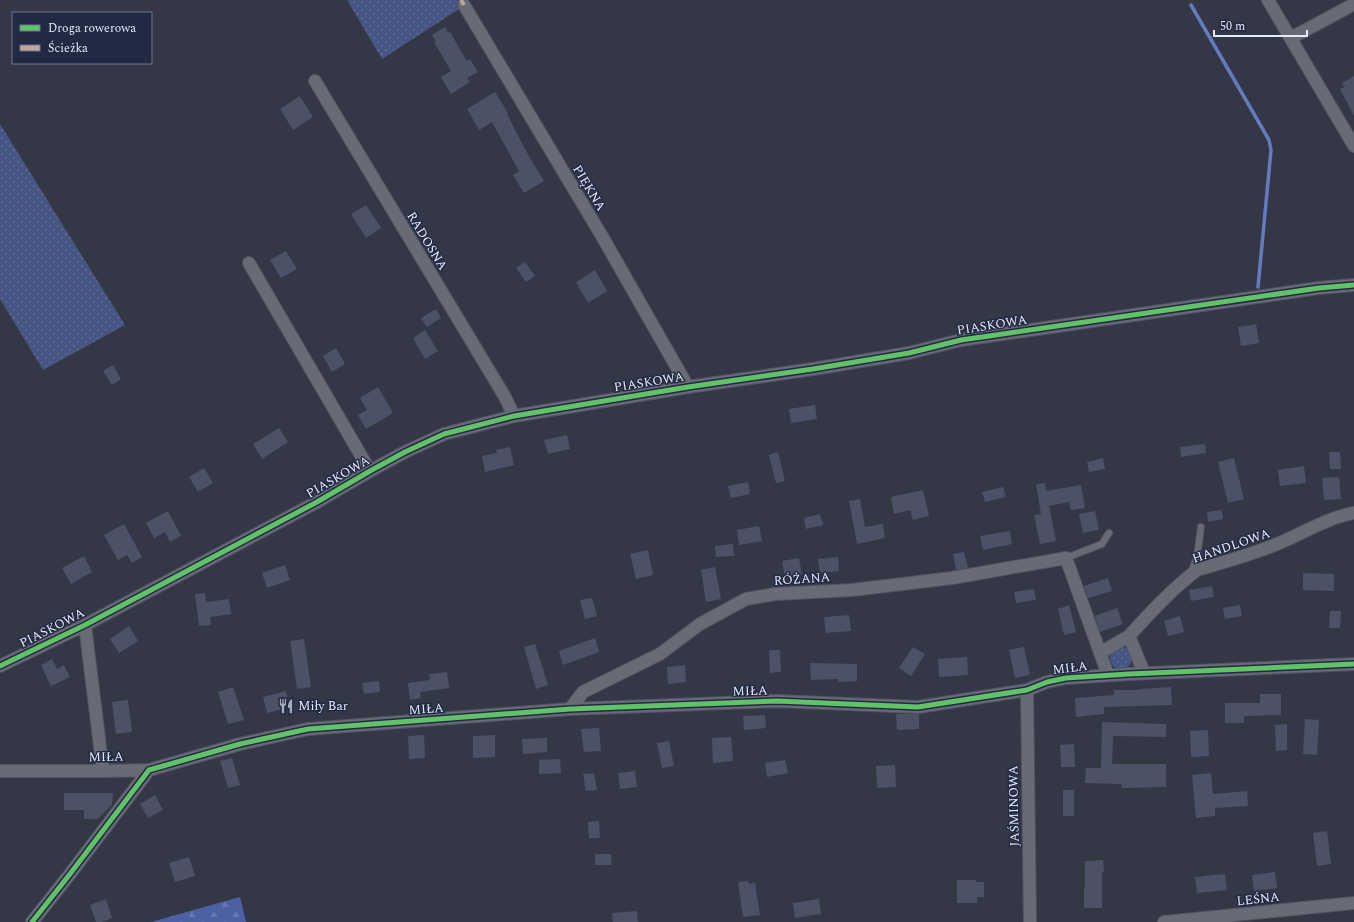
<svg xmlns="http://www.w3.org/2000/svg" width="1354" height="922" viewBox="0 0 1354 922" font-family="Spectral,serif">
<defs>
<pattern id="grass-dots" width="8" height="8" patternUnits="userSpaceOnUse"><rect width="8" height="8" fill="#465582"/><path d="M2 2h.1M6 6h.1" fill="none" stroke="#616d95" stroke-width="1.8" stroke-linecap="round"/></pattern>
<pattern id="forest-firs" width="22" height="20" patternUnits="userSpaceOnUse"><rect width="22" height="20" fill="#4c61a3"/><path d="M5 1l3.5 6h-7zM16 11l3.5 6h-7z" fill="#6678b1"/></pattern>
</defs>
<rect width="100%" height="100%" fill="#343846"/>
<path fill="url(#grass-dots)" d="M347,0H458L462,7L382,59Z
M0,124L125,325L43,370L0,299Z
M1110 658a11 11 0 1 1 22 0a11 11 0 1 1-22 0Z"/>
<path fill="url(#forest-firs)" d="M240,897L246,922H151Z"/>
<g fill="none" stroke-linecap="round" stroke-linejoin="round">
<path stroke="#647bc2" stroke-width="3.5" d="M1191,5L1269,140L1271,150L1258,287"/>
</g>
<path fill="#4c5165" d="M445,27L448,33L450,32L467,61L470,59L478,72L467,78L470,82L451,94L441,77L451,71L434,42L436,41L432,35Z
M1354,76V116L1340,89L1344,87L1342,83Z
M495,92L508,113L507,114L526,151L544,181L524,193L513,175L519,171L492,122L479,130L467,109Z
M300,96L313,117L293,130L280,109Z
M366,205L381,228L366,238L351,214Z
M286,251L297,269L281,278L270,260Z
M525,262L535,276L526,282L516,268Z
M595,270L607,291L588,303L576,282Z
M436,309L441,318L427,327L421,318Z
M1256,324L1259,343L1241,346L1238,327Z
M425,330L438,351L425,359L413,338Z
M336,348L345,364L332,372L323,356Z
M113,365L121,379L112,385L103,371Z
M378,387L393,413L366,429L358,415L367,410L360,398Z
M815,405L817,419L791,423L789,409Z
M279,428L288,442L262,459L253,444Z
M567,435L570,449L548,454L544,440Z
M1205,444L1206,453L1181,457L1180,447Z
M510,447L514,465L485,472L482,456L497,453L496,450Z
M778,452L785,481L776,483L769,455Z
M1329,452H1340L1341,469H1330Z
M1103,458L1105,469L1089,472L1087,462Z
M1234,458L1244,499L1228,503L1218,462Z
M1304,466L1306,483L1280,486L1278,470Z
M204,468L213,483L198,492L189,477Z
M1339,477L1341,499L1324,500L1322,478Z
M748,482L750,494L731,498L728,486Z
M1045,483L1046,491L1081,485L1085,508L1071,510L1069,502L1049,506L1056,541L1040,544L1034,515L1041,514L1036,484Z
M1003,487L1006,497L985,502L982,492Z
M923,490L929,516L913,520L910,510L894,514L891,497Z
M860,499L865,527L883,524L885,538L857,544L849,501Z
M1222,510L1223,519L1208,522L1207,512Z
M168,511L181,536L170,542L165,532L154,538L146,523Z
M1095,511L1099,530L1083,533L1079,514Z
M820,514L823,525L806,529L804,518Z
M124,524L142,557L132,563L127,555L118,560L104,535Z
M759,526L762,541L739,545L737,530Z
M1010,531L1012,544L983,550L980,536Z
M733,544L734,556L716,557L715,546Z
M648,550L653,575L636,579L630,554Z
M964,552L968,568L956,570L953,554Z
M84,556L92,572L71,584L62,568Z
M838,557L839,571L820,573L818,559Z
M799,558L802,575L785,577L782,561Z
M285,565L290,580L267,588L262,573Z
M715,567L721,599L706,602L701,570Z
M1303,573L1334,574V591L1303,590Z
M1108,578L1112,591L1088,598L1084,586Z
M1212,586L1214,597L1191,601L1189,590Z
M1034,589L1036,600L1016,603L1014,592Z
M205,593L206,602L229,599L231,614L210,617L211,625L199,626L195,594Z
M592,598L597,616L585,619L580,600Z
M1069,605L1076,632L1064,635L1058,609Z
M1240,605L1242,616L1225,619L1223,608Z
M1117,608L1123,624L1100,632L1095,616Z
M1330,611H1341L1340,628H1329Z
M849,615L851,631L826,633L824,617Z
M1180,616L1184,632L1168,636L1164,621Z
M129,626L138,641L119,653L110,639Z
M595,638L599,652L563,665L559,651Z
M304,639L311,687L297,689L290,641Z
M535,644L548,685L536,689L524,647Z
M913,647L925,654L911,676L899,668Z
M1024,647L1030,675L1015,678L1009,650Z
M769,650H780L781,672L770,673Z
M967,657L968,675L939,677L938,659Z
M52,659L57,669L64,665L70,677L51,686L41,665Z
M810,663L857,664V681L838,682V679L811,680Z
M685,665L686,682L668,684L667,667Z
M447,672L449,688L420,692L421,698L410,700L408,683L430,680L429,674Z
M379,681L380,692L364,694L362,683Z
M233,687L244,720L228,724L218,692Z
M1171,687L1172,705L1104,707V714L1076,717L1075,698L1114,695V690H1140V689Z
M286,691L290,707L267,713L263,697Z
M1260,694H1281V715L1244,716V723H1225V703H1260Z
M128,700L132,732L116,734L112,702Z
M896,714H919V729L897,730Z
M765,715L766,728L744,730L743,716Z
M1305,719L1319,720L1317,755L1303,754Z
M1102,722L1166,724V737L1113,736L1112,764H1166V787L1122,788L1121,784L1085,783L1086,768H1101Z
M1287,724V750L1276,751L1275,725Z
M599,728L601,751L584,752L581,729Z
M1208,730L1209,756L1191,757L1190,731Z
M424,735L425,758L409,759L408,736Z
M495,735V757L473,758V736Z
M731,737L733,761L713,763L712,738Z
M547,738V752L523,754L522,739Z
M669,741L674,766L662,768L657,743Z
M1074,744L1075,767H1061L1060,745Z
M232,758L240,785L228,788L220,761Z
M560,759L561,773L539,774V760Z
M785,760L788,773L767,777L765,763Z
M895,765L896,787L877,788L876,766Z
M635,771L637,787L620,789L618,773Z
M594,773L597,790L586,791L583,774Z
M1211,773L1213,794L1247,791L1248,806L1215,808V816L1196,818L1192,775Z
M1063,790H1074V816H1063Z
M64,793H113L112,804L98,819H84V810H64Z
M155,795L163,810L148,818L140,804Z
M599,821L600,838H589L588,822Z
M1327,831L1331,864L1317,866L1313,833Z
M595,854H611L612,865H595Z
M189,857L195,876L175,882L169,863Z
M1103,860L1104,872H1102V908H1084V887H1085V861Z
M1275,872L1277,888L1254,891L1252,875Z
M1225,874L1227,890L1197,893L1195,877Z
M957,880H976V882H984V897H977V903H957Z
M748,881L749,884L755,883L760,915L743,917L738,882Z
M106,899L112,918L102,922H96L90,905Z
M819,899L821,914L795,918L793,903Z
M637,911L638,922H613L612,913Z"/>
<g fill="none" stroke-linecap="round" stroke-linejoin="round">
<defs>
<path id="lane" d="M1066,558L1102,544L1109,533
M1191,573L1197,557L1201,527"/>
<path id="street" d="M1268,0L1354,146
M464,5L603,238L688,387
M1291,38L1354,4
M315,81L505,397L514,416
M249,263L370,471
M85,625L103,771
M1100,653L1129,636
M0,666L85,625L317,502L370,471L405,452L444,434L514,416L688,387L813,369L909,353L961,340L989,336L1319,288L1354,285
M1144,673L1129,636C1150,613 1172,589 1197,570C1224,562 1251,555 1277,544C1302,534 1326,518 1354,513
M1027,690L1030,922
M570,709L583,692L660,654L700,624L746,599L775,594L852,590L952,578L1066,558L1108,675
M0,771H103L149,770L240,744L308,729L570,709L777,701L918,707L1027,690L1047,682L1066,678L1129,674L1354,664
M32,922L70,874L149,770
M1164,922L1354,903"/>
</defs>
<use href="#lane" stroke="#515561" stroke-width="8"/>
<use href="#street" stroke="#515561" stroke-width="14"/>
<use href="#lane" stroke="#686b76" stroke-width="6"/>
<use href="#street" stroke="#686b76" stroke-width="12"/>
<path stroke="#c0a59a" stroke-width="4" stroke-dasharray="8 4" stroke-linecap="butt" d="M461,0L464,5"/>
<defs>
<path id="cycleway" d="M0,666L85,625L317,502L370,471L405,452L444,434L514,416L688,387L813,369L909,353L961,340L989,336L1319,288L1354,285
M32,922L70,874L149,770L240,744L308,729L570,709L777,701L918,707L1027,690L1047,682L1066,678L1129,674L1354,664"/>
</defs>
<use href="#cycleway" stroke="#222a43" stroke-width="8"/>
<use href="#cycleway" stroke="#61c268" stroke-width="5"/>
</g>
<defs>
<symbol id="restaurant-bare" viewBox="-9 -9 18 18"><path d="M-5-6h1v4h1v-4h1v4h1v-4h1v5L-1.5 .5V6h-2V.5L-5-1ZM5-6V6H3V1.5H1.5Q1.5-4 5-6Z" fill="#a6abbb" stroke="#222a43" stroke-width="2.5" paint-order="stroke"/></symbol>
</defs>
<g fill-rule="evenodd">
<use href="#restaurant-bare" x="275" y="695" width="22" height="22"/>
</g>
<g text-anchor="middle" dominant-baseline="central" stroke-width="3" stroke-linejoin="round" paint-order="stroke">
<g font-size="13" fill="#e3e9fa" stroke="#222a43">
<text transform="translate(589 188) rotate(59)">PIĘKNA</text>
<text transform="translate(427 241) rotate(59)">RADOSNA</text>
<text transform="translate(992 325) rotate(-9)">PIASKOWA</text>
<text transform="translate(649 382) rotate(-9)">PIASKOWA</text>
<text transform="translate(338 477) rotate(-30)">PIASKOWA</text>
<text transform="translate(1231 546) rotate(-19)">HANDLOWA</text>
<text transform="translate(802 579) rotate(-4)">RÓŻANA</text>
<text transform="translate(52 628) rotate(-27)">PIASKOWA</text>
<text transform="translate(1070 668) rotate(-7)">MIŁA</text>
<text transform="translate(750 691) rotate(-2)">MIŁA</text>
<text transform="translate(426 709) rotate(-4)">MIŁA</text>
<text transform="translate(106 757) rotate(-1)">MIŁA</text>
<text transform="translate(1014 806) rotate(-91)">JAŚMINOWA</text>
<text transform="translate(1258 899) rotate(-6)">LEŚNA</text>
</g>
<g font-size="13" fill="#e3e9fa" stroke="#222a43" text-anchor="start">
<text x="298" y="706">Miły Bar</text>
</g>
</g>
<rect x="12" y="12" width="140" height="52" fill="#222a43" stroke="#6f768c"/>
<rect x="20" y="25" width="20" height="6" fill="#61c268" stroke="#6f768c"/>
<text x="48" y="32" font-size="12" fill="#e3e9fa">Droga rowerowa</text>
<rect x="20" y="45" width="20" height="6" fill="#c0a59a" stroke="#6f768c"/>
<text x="48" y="52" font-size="12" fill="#e3e9fa">Ścieżka</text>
<path d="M1214 30v6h93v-6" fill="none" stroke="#e3e9fa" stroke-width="2"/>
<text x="1220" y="30" font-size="12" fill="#e3e9fa" stroke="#222a43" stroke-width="3" paint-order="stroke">50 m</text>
</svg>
